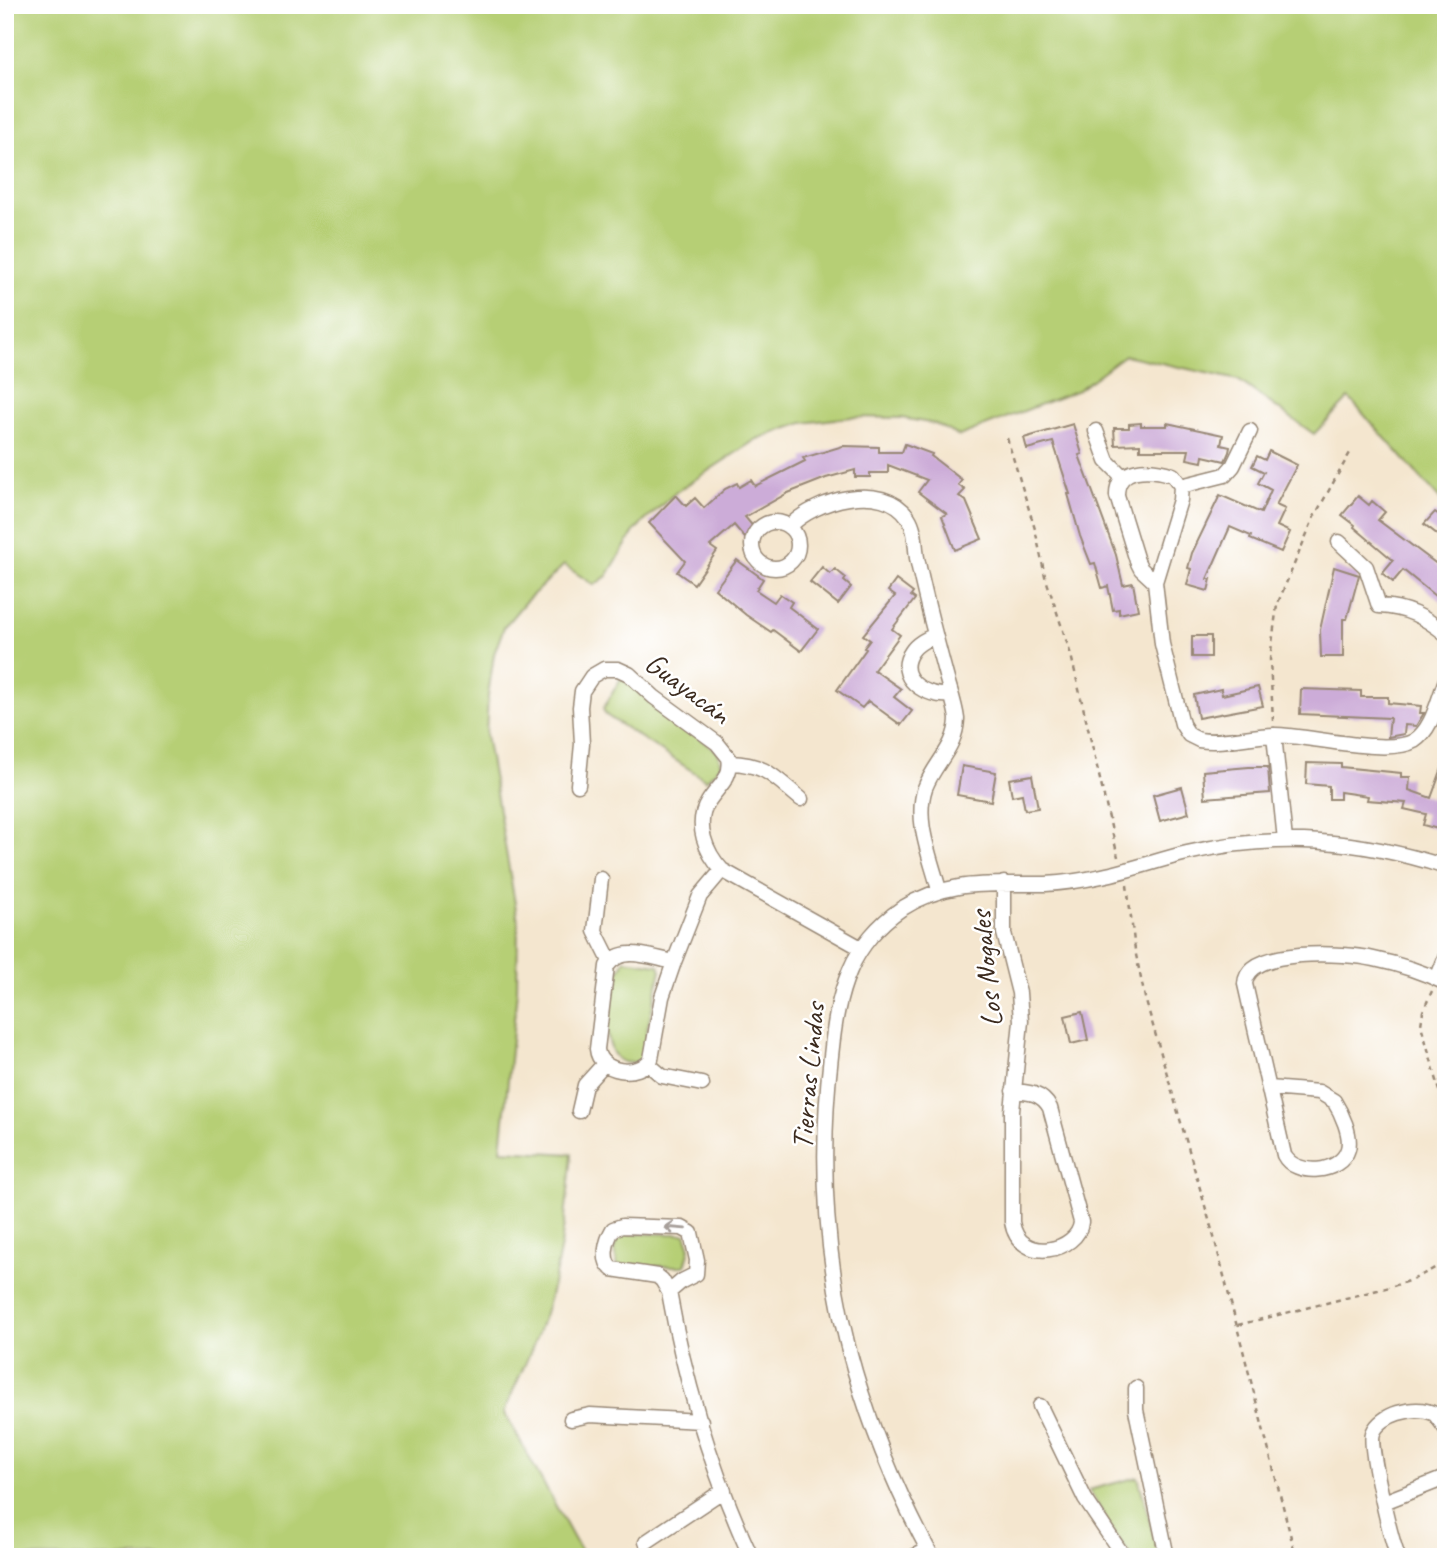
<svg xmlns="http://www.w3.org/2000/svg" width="1451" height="1562" viewBox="0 0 1451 1562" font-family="Caveat,sans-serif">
<rect width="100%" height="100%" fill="#fff"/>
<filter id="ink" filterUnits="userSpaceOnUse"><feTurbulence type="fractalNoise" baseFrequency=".0143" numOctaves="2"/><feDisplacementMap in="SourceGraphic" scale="14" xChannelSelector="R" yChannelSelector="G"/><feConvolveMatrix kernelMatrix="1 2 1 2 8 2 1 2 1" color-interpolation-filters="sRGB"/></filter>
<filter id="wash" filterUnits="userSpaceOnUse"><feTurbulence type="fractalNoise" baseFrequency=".00686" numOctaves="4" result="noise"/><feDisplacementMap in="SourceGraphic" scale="28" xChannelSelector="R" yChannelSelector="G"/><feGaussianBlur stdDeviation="1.57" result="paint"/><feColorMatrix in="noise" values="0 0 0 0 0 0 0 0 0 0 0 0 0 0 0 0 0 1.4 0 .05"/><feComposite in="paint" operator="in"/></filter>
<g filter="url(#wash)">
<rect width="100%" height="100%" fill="#f4e6cf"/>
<path fill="#b6cf74" stroke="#787c49" stroke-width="2" d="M5,5H1446V506L1349,398L1314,434L1238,380L1125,355L1078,390L959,436L935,424L902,418L851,417L803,423L757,439L676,492L635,530L607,576L594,585L564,565L524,603L504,627L494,654L488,695L486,735L518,921L517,990L501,1150L572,1154C566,1213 560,1276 538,1333C528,1360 515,1385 504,1412L584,1557H5Z
M621,678L718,752L721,766L706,780L606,715L603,709Z
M625,960L659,965L661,970L647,1030L646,1052L643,1059C603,1078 605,1020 609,995C610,984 620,971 625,960Z
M618,1234H685L690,1248L685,1266H618L614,1251Z
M1138,1477L1159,1557H1132L1114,1533L1089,1490Z"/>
<g id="blocks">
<path fill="#ccacd8" d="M1141,423V426H1167V423L1223,435L1221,445L1230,447L1229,452L1225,461L1203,456L1202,462L1187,459L1189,450H1140V444L1115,445L1114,428H1129V424Z
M1073,424L1082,454L1079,455L1116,555L1123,585L1133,583L1138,610L1119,614V609L1113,610L1108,586L1102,588L1095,563L1091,564L1080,536L1068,494H1070L1053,442L1027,449L1024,438Z
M905,444L932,454L931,456L962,480L958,485L965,490L959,496L966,501L982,539L955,550L942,516L947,514L918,492L927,480L888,465V473H870V477H855V470L826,478L788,493L745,517L755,529L745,538L734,525L710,546L717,551L694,584L677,572L685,561L649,523L676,495L686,506L695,498L704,508L725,489L737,483L739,487L751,480L755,486L805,461L803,458L843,446L879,447V452H902Z
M1269,451L1297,465L1276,505L1285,509L1277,526L1290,532L1281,552L1250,539L1251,536L1230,527L1207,579H1211L1208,591L1187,585L1191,569L1188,568L1192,553L1220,495L1261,513L1271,490L1258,483L1264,472L1252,466L1257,456L1265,460Z
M1358,496L1369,505L1372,501L1385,512L1378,520L1446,571V605L1403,570L1393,582L1382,573L1393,560L1354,527L1355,525L1342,515Z
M1435,512L1446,520V541L1424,524Z
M737,560L763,579L756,590L774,602L780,594L792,602L789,607L818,629L801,651L773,630L771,632L746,615L715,589Z
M822,567L830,574L835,569L846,578L844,581L851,587L838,604L810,582Z
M1334,567L1359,575L1347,619H1343V657H1321L1320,630Z
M896,580L913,593L911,596L915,599L892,629L900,635L874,670L901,689L894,697L912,711L901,725L868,701L862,708L837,690L866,649L864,648L870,640L863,635L895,596L888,591Z
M1192,636H1211V657H1192Z
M1258,687L1263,706L1198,718L1194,695L1221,689L1222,695Z
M1301,689L1361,691V697H1388V703L1421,706L1420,713H1424L1416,726L1405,725L1404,734L1388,737L1390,718L1300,714Z
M1445,760L1446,813L1442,812L1438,829L1423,825L1426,814L1404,809L1406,803L1367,800L1368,796L1340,792V799H1329V786L1306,784L1307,763L1341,764V767L1401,773V777H1410L1409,790L1431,798Z
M962,766L996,772L991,801L957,795Z
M1249,767H1268L1270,793L1205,798L1203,771Z
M1032,775L1038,808L1025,810L1022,794L1012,796L1009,779Z
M1182,787L1189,813L1160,821L1153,795Z
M1082,1012L1088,1040L1071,1044L1065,1016Z"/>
</g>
</g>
<g filter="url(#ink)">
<use href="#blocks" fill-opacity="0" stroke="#988876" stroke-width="2"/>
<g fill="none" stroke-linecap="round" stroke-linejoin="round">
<defs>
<path id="street" d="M1096,431L1107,461L1123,477
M1181,486L1225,475L1233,466L1250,431
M752 545a23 23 0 1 1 46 0a23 23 0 1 1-46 0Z
M789,527C814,500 883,480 908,517C916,529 915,545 917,558C925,597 935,635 945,672C949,688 955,703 957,719C956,748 935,762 925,788C914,821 931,858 939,890
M1339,542L1366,567L1379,606C1406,607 1425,617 1446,634
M1155,582L1141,569L1137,561L1117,496C1116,465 1151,468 1173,475L1181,486L1180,500L1155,582L1162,644L1182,724L1189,735L1199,740C1223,744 1250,735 1275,735C1307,735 1388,756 1414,741C1433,729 1438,699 1446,680
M935,635C927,639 917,643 912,651C893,678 927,698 950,695
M1274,735L1285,840
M730,763C766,764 774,777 801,799
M578,785L582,744L580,707L582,691L592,676L604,669H618L629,674L654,697L717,743L729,758C733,778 717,787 708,802C694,824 706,853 722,870L861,948
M601,879L595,931L610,961
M1004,883V933L1019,993L1021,1021L1012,1111V1222C1019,1266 1079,1251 1081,1222L1050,1108C1042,1093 1029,1092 1013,1091
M674,962C652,958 622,944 607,966L597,1049C599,1073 639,1078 651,1059L662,997L674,962L700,896L722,870
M1437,979L1446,956
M648,1064L662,1076L702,1084
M1269,1088L1319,1092L1334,1101C1341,1112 1352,1135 1348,1149C1341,1174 1295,1177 1284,1155L1245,984C1247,946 1347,953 1374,959C1398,964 1423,972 1446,983
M579,1111L585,1085L604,1064
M669,1292L682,1281L696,1274L697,1260L691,1233L682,1228L622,1226L613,1229C606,1241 601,1260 612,1269L657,1276L662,1280L669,1292C685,1382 713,1474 751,1557
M1136,1388V1410L1167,1557
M1040,1406L1085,1499L1124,1557
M571,1419L590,1415L701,1421
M1384,1502L1440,1480L1446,1476
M646,1542L724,1490
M913,1557L928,1550
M932,1557C900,1498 874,1437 855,1372C825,1272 819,1160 831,1056C834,1027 838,997 850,970C860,946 879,924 901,909C949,878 993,885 1046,884C1065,883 1084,880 1102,876C1131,870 1158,860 1187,853C1276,832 1359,839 1446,867
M1398,1557C1391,1539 1368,1446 1373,1433C1377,1423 1388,1416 1398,1413C1411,1409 1423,1408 1435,1414L1446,1429"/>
</defs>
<use href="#street" stroke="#988876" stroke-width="17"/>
<path stroke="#988876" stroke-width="2.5" stroke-dasharray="5 5" stroke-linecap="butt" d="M1007,438L1035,529L1045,576L1071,655L1118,857
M1273,721L1270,659L1277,605L1314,517L1351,451
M1127,885L1135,950L1145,998L1214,1237L1296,1557
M1432,991L1423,1011L1421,1025L1446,1112
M1238,1325L1390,1287L1414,1279L1446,1262"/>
<use href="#street" stroke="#fff" stroke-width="14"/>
</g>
<defs><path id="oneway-shaft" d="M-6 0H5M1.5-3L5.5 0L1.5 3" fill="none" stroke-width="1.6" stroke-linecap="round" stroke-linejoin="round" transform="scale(1.75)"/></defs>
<use stroke="#a79f9a" href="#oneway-shaft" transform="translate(675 1228) rotate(-175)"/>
</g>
<g text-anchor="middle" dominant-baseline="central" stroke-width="5" stroke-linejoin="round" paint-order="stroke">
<g font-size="30" fill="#3b2a1e" stroke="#fff">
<text transform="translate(688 688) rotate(37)">Guayacán</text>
<text transform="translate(986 969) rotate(-96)">Los Nogales</text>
<text transform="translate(808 1076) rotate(-85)">Tierras Lindas</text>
</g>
</g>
<rect width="1451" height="1562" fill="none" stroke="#fff" stroke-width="28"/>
</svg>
